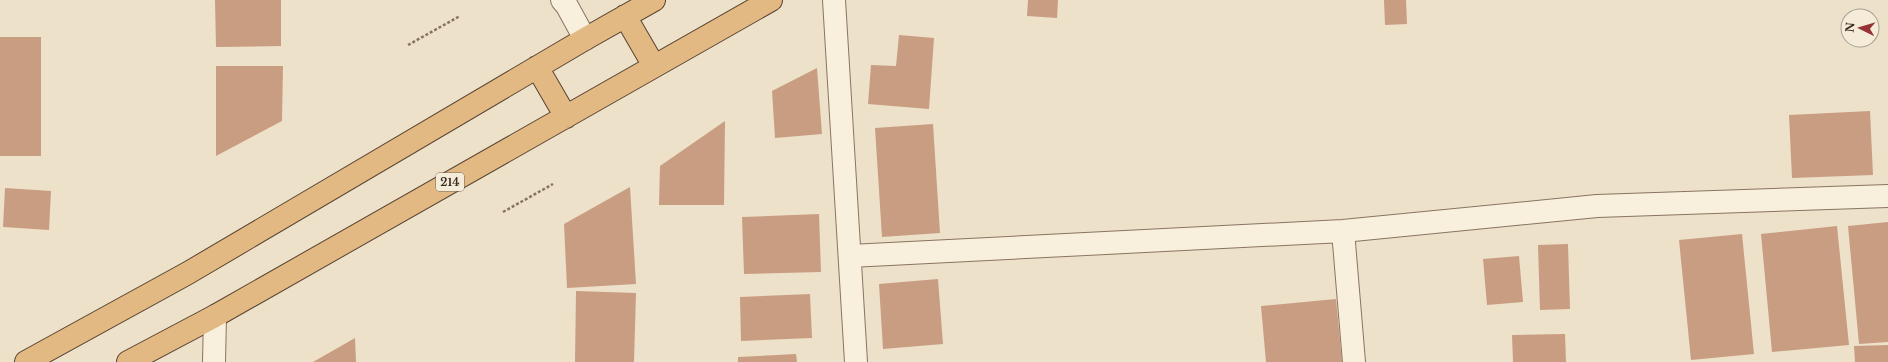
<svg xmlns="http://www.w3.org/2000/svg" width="1888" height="362" viewBox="0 0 1888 362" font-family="'Libre Baskerville',serif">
<rect width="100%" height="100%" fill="#ede1ca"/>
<path fill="#c99d82" d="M215,0H281V46L216,47Z
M1028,0H1058L1057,18L1027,16Z
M1384,0H1406L1407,24L1385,25Z
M899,35L934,38L929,109L868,104L871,65L896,66Z
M0,37H41V156H0Z
M216,66H283L282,121L216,156Z
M817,68L822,134L775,138L772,91Z
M1870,111L1873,175L1792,178L1789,115Z
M725,121L724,205H659L660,166Z
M933,124L940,233L882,237L875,128Z
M630,187L636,284L567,288L564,224Z
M5,188L51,191L49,230L3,227Z
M819,214L821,272L744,274L742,217Z
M1888,222V342L1859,344L1848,226Z
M1837,226L1849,345L1772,352L1761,234Z
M1742,234L1754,354L1691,360L1679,240Z
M1568,244L1570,309L1540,310L1538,245Z
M1519,256L1523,302L1487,305L1483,259Z
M938,279L943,344L883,349L879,284Z
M576,291L636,293L634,362H575Z
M810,294L812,338L741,341L740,297Z
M1336,299L1342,362H1266L1261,306Z
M1565,334L1566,362H1513L1512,335Z
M355,338L356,362H313Z
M1888,345V362H1855L1854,346Z
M796,354L797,362H738V357Z"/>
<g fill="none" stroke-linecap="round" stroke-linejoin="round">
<defs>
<path id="minor" d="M834,0L856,362
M1343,231L1354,362
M850,256L1343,231L1597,206L1888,196
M214,362L215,316"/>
<path id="tertiary" d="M562,0L567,6L585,39"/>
<path id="trunk" d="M625,16L654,66
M537,67L566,117
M26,362L188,273L585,39L654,0
M128,362L215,316L771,0"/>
</defs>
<use href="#minor" stroke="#89745f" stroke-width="24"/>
<use href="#tertiary" stroke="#89745f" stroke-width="24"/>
<use href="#trunk" stroke="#574232" stroke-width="24"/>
<path stroke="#89745f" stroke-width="2.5" stroke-dasharray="3 2" stroke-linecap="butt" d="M408,45L460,16
M503,212L553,184"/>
<use href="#minor" stroke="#f8efdd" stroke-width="22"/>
<use href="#tertiary" stroke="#f8efdd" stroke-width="22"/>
<use href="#trunk" stroke="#e2b982" stroke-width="22"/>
</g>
<g text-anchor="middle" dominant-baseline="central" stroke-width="3.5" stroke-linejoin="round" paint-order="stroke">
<rect fill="#f4ecd9" stroke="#726658" stroke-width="1" x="436" y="173" width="28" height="18" rx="3"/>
<g font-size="11" font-weight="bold" fill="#3a2c21">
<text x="450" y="182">214</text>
</g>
</g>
<g transform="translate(1860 28) rotate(275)"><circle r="19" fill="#f4ecd9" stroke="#aa9f8f"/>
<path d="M0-3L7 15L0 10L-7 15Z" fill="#953236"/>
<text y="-6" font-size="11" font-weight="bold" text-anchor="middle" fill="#3a2c21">N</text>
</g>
</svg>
